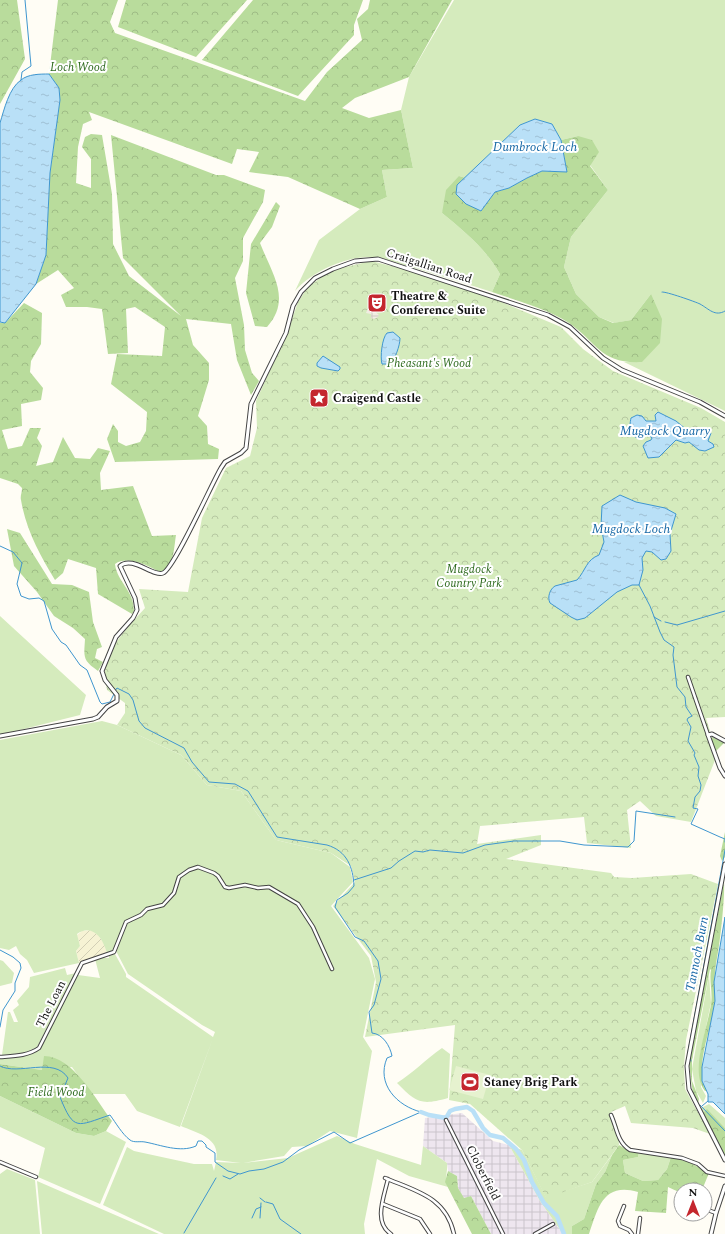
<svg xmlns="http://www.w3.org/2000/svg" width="725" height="1234" viewBox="0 0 725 1234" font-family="Spectral,serif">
<defs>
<pattern id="industrial-grid" width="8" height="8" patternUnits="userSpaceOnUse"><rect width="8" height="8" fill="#eee6ef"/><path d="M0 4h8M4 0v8" fill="none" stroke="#cbc4cc"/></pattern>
<pattern id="farmland-furrows" width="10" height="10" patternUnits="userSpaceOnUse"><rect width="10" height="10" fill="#f6f3d4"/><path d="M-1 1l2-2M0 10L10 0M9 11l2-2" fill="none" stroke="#d2cfb5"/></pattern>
<pattern id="forest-crowns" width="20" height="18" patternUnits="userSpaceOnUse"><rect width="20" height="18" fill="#b9dc9c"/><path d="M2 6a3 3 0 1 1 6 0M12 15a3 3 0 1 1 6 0" fill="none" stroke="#9ebc85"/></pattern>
<pattern id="park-crowns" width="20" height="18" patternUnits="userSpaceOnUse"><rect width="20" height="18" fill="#d5ebbd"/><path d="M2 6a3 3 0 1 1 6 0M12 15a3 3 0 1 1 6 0" fill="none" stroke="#b6c8a1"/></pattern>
<pattern id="plaza-grid" width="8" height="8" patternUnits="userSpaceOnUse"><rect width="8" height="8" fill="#f1ede2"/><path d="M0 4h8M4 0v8" fill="none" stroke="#cecac1"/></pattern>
<pattern id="water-ripples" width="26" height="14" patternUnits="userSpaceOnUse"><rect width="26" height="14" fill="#b9e0f7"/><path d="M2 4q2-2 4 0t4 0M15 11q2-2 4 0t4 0" fill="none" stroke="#9ebfd3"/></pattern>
</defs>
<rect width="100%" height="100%" fill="#fffdf5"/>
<path fill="url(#industrial-grid)" d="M462,1113L493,1141L509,1145L540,1201L563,1234H491L471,1196L464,1199L458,1188L457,1176L448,1171L447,1163L423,1146L425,1118Z"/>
<path fill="url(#farmland-furrows)" d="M91,930L96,932L105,945L107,953L79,963L76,951L80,946L77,935L82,931Z"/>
<path fill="#d5ebbd" d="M454,0H725V411L624,362L642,361L651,294L631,320L614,323L599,317L576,294L564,267L571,237L608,190L590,165L578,136L561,140L552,124L535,119L520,125L466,178L459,176L442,213C464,231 486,249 500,274L492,292C463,283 433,273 404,265C394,262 382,257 371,257C346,256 311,272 295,291L319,240L360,209L387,197L382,170L413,168L401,110L409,77Z
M0,616L86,695L80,715L0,735Z
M102,721L117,725L181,755L207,785L241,791L276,840L331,853L350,867L353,882L331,906L369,958L375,979L363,1037L372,1051L357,1138L330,1131L307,1146L292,1147L284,1156L243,1163L288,1158L337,1136L355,1144L421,1165L423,1146L447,1163C448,1171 444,1180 448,1187L409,1176L377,1159L364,1224L365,1234H164L103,1205L127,1147L134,1151L194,1164H212L214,1171L216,1162L241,1163L216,1160C221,1138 197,1133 181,1126L213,1038L180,1127L137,1111L125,1094H91L72,1067L42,1070L0,1064V1058L31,1054L39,1050L78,975L100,978L95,959L104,957L105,958H109V956L115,954L126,974V977L213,1037L215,1032L202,1025L128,974L116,951L128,922L141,917L144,913L142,911L141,914L125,921L113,951L107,953C103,938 92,923 77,934L80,946L76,951L79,963L34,973L27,960L20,954L16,946L9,950L0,948V740Z
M0,960L3,961L14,973L12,983L0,986Z
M65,968L67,975L76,973L37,1047L25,1053L2,1055L8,1012H10L14,1022H18L13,1010L19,1005L17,1001L29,987L30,977Z
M709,975L711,1003L700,1055L701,1087L706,1096L703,1103L696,1091L692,1069Z
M442,1048L450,1054L448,1098C420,1106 416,1102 397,1083C413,1073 426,1059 442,1048Z
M0,1096L76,1133L94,1136L106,1131L126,1142L100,1204L38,1177L45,1148L0,1127Z
M709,1104L725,1118V1128L707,1110L703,1113L701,1108Z
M509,1145L522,1150L546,1197L592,1182L612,1155L605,1172L596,1184L584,1219L572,1226V1234H563L540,1201Z
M639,1152L671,1157L667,1169L658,1180L643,1181L625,1173L623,1160L638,1157Z
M7,1169L35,1180L40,1234H0V1174Z
M37,1181L159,1234H42Z"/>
<path fill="url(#forest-crowns)" d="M0,0H17L25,59L0,104Z
M58,0H118L110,22L115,33L305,101L327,72L362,40L357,19L368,9L370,0H452L409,77L355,98L342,108L369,118L401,110L413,168L382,170L387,197L360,209L288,177L249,172L259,152L237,149L232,164L89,112L92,120L83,124L78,147L76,183L91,188V159L82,147L85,137L91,134L102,135L112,194L113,244L129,276L181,316L123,258L111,135L216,175H224L265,190L263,202L243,238V261L235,278L244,325L245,350L252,373L259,381L251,395L237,360L231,324L186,319L193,345L209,363V380L198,416L207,426L208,444L219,449L218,459L115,462L107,439L113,424L118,431V442L126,446L140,442L146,431L147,412L111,384L117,354L162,356L165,327L135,307L126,309L128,353L108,354L102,309L87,307H66L61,295L74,288L58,270L36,284L46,255L50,173L60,100L59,88L49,74Z
M126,0H247L196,57L118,27Z
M253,0H363L354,25V35L298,96L202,60Z
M578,136L592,140L599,152L590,166L608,190L571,237L564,267L576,294L599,317L613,323L631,320L651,294L662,319L660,343L642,362C600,364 599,344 569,323C546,308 517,301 492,292L500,274C486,249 464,231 442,213L446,190L459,176L466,178L461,181L481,211L495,192L509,188L527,178L542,171L567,172L561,140Z
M276,202L280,206L272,227L260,243C272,274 292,299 267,327L255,326L246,293L251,244Z
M24,303L42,313L41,344L31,361L30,372L43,388L41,400L21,404L22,426L2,430L8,449L22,446L30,428H41L37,438L42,446L36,466L53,462L63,437L75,458L90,459L98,448L110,451L100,473L101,490L133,486L152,536L176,535C174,547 174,568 161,573C149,566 128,555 115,564C117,582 134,590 134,611L132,614L98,594L96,568L68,559L63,573L55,580C40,555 26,530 21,500C20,496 22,493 22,488L18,484L0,478V323H5Z
M7,529L20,533L52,584L72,585L89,592L93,622L102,647L97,649L95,658L103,662L98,671C82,660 84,657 85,639L73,628L54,616L37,592L14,566Z
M712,737L724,743L716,751L712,743Z
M725,832V857L722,861L720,856Z
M724,882C725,898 720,945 716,964C714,976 715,988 715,1000C713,1029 693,1063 707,1091H705C689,1072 708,1027 711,1004C713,993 709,981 711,970L710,969L692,1060V1081L699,1099L698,1104L693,1094L689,1064Z
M44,1056C73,1056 96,1100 112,1121L106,1131L94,1136L76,1133L0,1096V1064L42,1070Z
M707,1109L725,1128V1158L703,1113Z
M619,1145L629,1151L639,1152L638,1157L623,1160L625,1173L643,1181L658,1180L667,1169L671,1157L689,1162L709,1173L702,1190H686L684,1188L683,1190H681V1193L668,1187L666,1213L635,1211L638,1192C603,1182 598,1208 589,1234H572V1226L584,1219L596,1184L605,1172L612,1155Z
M448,1171L457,1176L458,1188L464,1198L471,1196L491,1234H472L445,1182Z"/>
<path fill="url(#park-crowns)" d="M371,261L408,270L499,301L561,327L583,349L613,371L701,408L725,422V717L706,718L710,731L706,734L715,760L691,822L656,816L640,801L627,810L631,848L587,843L584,817L480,826L477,844L541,835V845L506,859L611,873L614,877L632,878L691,874L718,884L686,1040L684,1066L685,1089L710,1134L693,1128L631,1123L625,1106L611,1112L618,1127L619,1145L592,1182L546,1198L522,1150L470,1104L449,1100L455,1025L365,1037L376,982L371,956L333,906L355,882L351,866L331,853L276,840L241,791L207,785L181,755L117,725L125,713V703L107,690C106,684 105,678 105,672C107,647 130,625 145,608L139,589L188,592L202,518L226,468L250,456L257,428L256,401L287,333L298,302L307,288L324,275L341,268Z"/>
<path fill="#e6f2cf" d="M456,1066L490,1075L483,1099L449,1090Z"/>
<path fill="url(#plaza-grid)" d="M368,308H371L379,315L378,317L374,319L371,318V314L366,313Z"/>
<path fill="url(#water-ripples)" stroke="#3f96cf" d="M49,74L59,88L60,100L50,173L46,255L36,284L5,323L0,322V123C4,110 9,88 21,80C28,74 40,74 49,74Z
M535,119L552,124L561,140L567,172L542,171L527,178L509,188L495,192L481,211L466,204L456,194L457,185L520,125Z
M393,332L400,338C400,346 395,359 390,364H382C380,357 382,338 387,333Z
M323,356L340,367V369L338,371L321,368L317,366V363Z
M658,412L676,421L687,430H707L711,433L708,441L713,444L714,447L705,451L699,450L689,442L685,443L676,440L659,457L648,458L643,446L646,442L651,440L652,438L646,433L642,438C629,439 629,427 631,418L637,415L642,416L646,421H656L655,415Z
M620,495L636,502L665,508L676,514L670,534L671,551L666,559L661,560L652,552L646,551L642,558L643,570L639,585H632L617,592L585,618L577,620L571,617L550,603C547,597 550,589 555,586L577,580C586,570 586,560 599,555L604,542L601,526L602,506Z
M725,917V1114L713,1102H708V1094L702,1081V1067L715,1001L714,982Z"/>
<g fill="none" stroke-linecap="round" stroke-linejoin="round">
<path stroke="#3f96cf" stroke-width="1" d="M21,80L22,72L31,66L25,0
M662,292C665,291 696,302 700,304C709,309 715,317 725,311
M0,546L13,552L22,563L17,584L21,596L29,599L39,598L44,601L52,629L61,642L66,645L80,665L87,670L100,702L102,704L110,702L114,694
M639,585L650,606L660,632L664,640L674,647L673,655L677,687L685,697L686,707L692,716L688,718L687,720L691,727L688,741L695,753L694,755L699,767L698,776L701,785L700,791L695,797L693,808L698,809L691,824L720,837L725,839V842
M654,617L661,621
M665,622L677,625L725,611
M115,691L117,688L129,694L133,700L139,721L145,728L184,748L192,762L209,782L235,784L248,791L277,837L327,845C347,851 353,867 354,886L348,893L337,900L335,907L355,937L364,941L378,961L381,979L374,1005L369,1012L372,1033C383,1034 390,1046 392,1056L387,1058C376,1084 397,1106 421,1112
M354,880L391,868L399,861L415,851L423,852L430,850L463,853L485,845L514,841H560L584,845L628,847L634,841L636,811L675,817
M0,950L13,957L20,963L21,968L15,983V991L3,1010L0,1027
M688,1052L725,850
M690,1057L691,1061
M0,1066C18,1076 54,1056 68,1078L60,1097C74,1132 77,1126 110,1115C116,1123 122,1134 130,1140C134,1143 140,1141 145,1142C161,1145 180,1153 196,1146L198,1141H202L206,1145V1147L215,1153V1162L228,1171L240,1174L249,1171L264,1169L283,1162L299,1150L334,1132L350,1143L421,1112
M700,1105L725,1131
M702,1106L708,1101
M223,1176L230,1179L238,1174
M260,1198L265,1202
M266,1202L273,1204L280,1219L301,1234
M252,1218L256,1209L261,1207
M260,1218L261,1203
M184,1233L216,1178"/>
<path stroke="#b9e0f7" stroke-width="4.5" d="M421,1112L429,1115L446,1118L450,1111L455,1109L467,1107L473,1111L483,1128L490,1135L503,1138L516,1149L524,1160L532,1182L544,1203L557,1216L564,1234"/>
<defs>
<path id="minor" d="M688,677L708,735
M0,1057C13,1056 28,1056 39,1048L82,963L114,952L126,922L141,915L147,909L163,905L174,893L179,877L189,870L198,867L214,873L218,876L225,887L229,888L245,885L258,888L269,887L298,904L313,927L332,969
M611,1115C617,1128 617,1142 630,1150L682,1158L698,1164L707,1172L725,1176
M446,1120L503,1234
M0,1162L36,1177
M385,1178C416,1191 446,1197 454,1234
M388,1179C384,1197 373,1222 391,1234
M383,1204L420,1219L430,1234
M624,1206L618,1221L620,1226L629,1230L632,1234
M705,1209L716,1213
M535,1234L553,1224
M638,1234L640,1218"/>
<path id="tertiary" d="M0,736L93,719L98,717L107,707L117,701V695L105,680L102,671L116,637L133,618L137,610L135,598L120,566C132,555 153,577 163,573C174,569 212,483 221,468L225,462L241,453L246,448L251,404L286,333L293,306L301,292L315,278L333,269L355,261L378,259L548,315L570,327L603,358L622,370L700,402L725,416
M725,741L712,734L708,735L720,768L725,776
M725,864L687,1066L689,1089L725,1160
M711,1234L716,1213L725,1186"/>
</defs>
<use href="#minor" stroke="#444" stroke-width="4.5"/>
<use href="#tertiary" stroke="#444" stroke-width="5"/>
<use href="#minor" stroke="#fff" stroke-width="2.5"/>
<use href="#tertiary" stroke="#fff" stroke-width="3"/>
</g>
<defs>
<symbol id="theatre-square" viewBox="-11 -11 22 22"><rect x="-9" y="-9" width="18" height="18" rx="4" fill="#c4262e" stroke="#fff"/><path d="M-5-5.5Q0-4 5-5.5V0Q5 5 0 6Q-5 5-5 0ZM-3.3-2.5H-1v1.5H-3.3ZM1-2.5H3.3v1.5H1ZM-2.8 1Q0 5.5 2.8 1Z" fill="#fff"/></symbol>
<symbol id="sight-square" viewBox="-11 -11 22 22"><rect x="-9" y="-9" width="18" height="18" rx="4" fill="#c4262e" stroke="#fff"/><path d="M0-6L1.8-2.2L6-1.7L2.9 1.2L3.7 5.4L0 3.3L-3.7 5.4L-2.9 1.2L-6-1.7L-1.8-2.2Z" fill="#fff"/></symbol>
<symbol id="stadium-square" viewBox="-11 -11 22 22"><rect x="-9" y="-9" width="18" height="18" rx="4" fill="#c4262e" stroke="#fff"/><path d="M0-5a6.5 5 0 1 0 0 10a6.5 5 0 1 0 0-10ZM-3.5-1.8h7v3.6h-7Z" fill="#fff"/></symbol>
</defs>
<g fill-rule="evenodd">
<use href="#theatre-square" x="366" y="292" width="22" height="22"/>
<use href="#sight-square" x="308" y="387" width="22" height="22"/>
<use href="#stadium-square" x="459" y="1071" width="22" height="22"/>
</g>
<g text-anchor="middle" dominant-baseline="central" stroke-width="4" stroke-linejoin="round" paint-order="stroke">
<g font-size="12" font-style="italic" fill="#2f6b1f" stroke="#fff">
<text x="78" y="67">Loch Wood</text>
<text x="429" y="363">Pheasant's Wood</text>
<text x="469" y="569">Mugdock<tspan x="469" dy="14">Country Park</tspan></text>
<text x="56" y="1092">Field Wood</text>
</g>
<g font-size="12" fill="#111" stroke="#fff">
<text transform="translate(429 266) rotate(18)">Craigallian Road</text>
<text transform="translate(51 1004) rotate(-63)">The Loan</text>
<text transform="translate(483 1173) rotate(63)">Cloberfield</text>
</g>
<g font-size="12" font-weight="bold" fill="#111" stroke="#fff" text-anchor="start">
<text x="391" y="296">Theatre &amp;<tspan x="391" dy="14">Conference Suite</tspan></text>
<text x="333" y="398">Craigend Castle</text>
<text x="484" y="1082">Staney Brig Park</text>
</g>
<g font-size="13" font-style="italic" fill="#1768a6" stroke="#fff">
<text x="535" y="147">Dumbrock Loch</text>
<text x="665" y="431">Mugdock Quarry</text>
<text x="631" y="529">Mugdock Loch</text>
<text transform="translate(697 954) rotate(-79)">Tannoch Burn</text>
</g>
</g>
<g transform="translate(693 1202)"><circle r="19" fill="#ffffff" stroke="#a0a0a0"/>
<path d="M0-3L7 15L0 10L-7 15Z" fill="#c4262e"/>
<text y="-6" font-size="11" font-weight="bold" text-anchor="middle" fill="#111111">N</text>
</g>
</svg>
